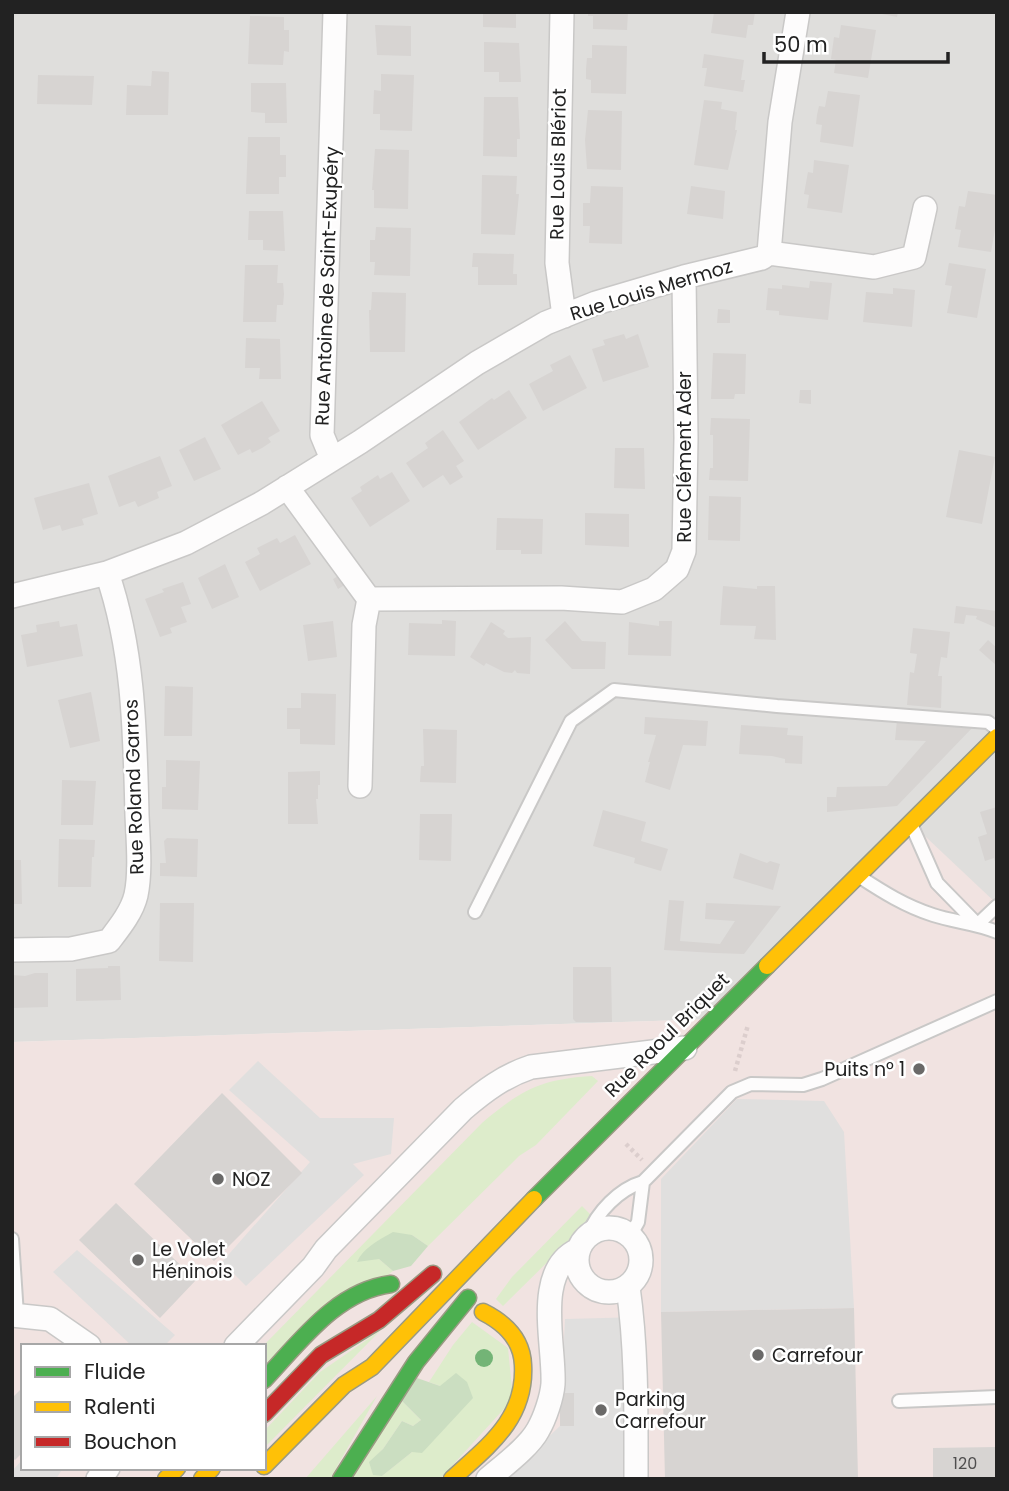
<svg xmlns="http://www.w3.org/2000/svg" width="1009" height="1491" viewBox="0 0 1009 1491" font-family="Poppins,sans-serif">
<rect width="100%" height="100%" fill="#f0eeeb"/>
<path fill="#dfdedc" d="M12,12H997V904L714,1019L12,1042Z"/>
<path fill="#f1e3e1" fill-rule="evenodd" d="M910,822L997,904V1479H12V1042L714,1019ZM23,1346H264V1468H23Z"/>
<path fill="#ddeccb" d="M592,1076L598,1081L536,1145L519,1156L428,1246L412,1235L379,1259L393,1271L264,1366L263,1346L482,1123C521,1090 541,1079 592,1076Z
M582,1206L593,1217L503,1306L496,1299L512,1277Z
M472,1322L508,1348L513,1399L440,1479H351L402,1401L421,1420L413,1426L402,1421L383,1449L370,1462L382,1476L412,1452L440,1386L429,1382L453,1345Z
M381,1330L264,1448V1431L320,1372Z
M377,1396L330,1479H305Z"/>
<path fill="#cbdec1" d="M393,1232L412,1235L428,1246L411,1266L393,1271L379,1259L357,1262C363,1248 379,1240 393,1232Z
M456,1373L467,1382L473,1398L422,1453L412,1452L382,1476L373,1475L369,1462L383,1449L402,1421L413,1426L421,1420L402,1401L417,1378L440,1386Z"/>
<path fill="#e0dfde" d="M258,1061L320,1118H394L391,1154L353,1164L364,1175L246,1286L222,1262L310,1162L229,1090Z
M737,1099L824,1101L844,1132L854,1308L661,1312V1179Z
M77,1250L175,1335L164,1346H132L53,1272Z
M641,1317L644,1479H504L560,1426L565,1319Z
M23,1459V1468H63L56,1479H15L12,1476V1471Z"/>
<path fill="#d7d4d2" d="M483,12H516V28L483,27Z
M588,12H628L627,30L593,29V16H588Z
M714,12H755L753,25H748L746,38L711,33Z
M872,12H898L897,17Z
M250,16L284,17V30H289V52L284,51L283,65L248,64Z
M375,25L411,26V56L377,55Z
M841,25L876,30L868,78L834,73L836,60L831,59L834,37L839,38Z
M484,42L519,43L521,82H499V72H484Z
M592,45L627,46L626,94L591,93V80L586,79V69L587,58H592Z
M704,54L744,60L741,80H745L743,92L704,86L707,68H702Z
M152,71L169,72L168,115H126L127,85L151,86Z
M381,74L414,75L412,131L380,130V114H373L374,90L381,91Z
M38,75L94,76L92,105L37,104Z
M251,83H286L287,123H265V113L251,112Z
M828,91L860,95L853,147L820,142L822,125L816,124L817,115L819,106L825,107Z
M484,97H518L520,139H517V157L483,156Z
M704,100L722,102L721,109L737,112L735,130H737L728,170L694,165Z
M588,110L622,111L621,170L587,169L585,140Z
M248,137H280V155H286V177H279V194H246Z
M375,149L409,150L408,209L374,208V190H372Z
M814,160L849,165L842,213L807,208L809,195L804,194L808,172L813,173Z
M482,175L517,176L516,194H519L515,235L481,234Z
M591,186L623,187L622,244L589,243L590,226H583V203H590Z
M691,186L725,191L723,219L687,214Z
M968,191L997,195V218L991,252L958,247L961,230L955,229L959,206L965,207Z
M249,211H283L285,251L263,250V240H248Z
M376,227L411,228L410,276L374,275L375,262H370V240H375Z
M473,253L514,254L513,274H517V285H478V267H472Z
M949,263L986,269L977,318L947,313L952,286L945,285Z
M245,265H278L277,283H283L284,294L283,305H277L276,322H243Z
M810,281L832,283L828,320L779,315V311L766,310L768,288L782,289V285L809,288Z
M893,288L915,290L912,327L863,322L866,292L893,294Z
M372,292L406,293L405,352H370L369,310H371Z
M718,309L730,310V323H717Z
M624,334L626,339L638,334L649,367L603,382L592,349L605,345L603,340Z
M246,338L280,339L281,379H259L260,368H245Z
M713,353L746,354L745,394H735L734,399H711Z
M570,355L587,388L543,411L529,384L553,371L550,365Z
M509,390L527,418L478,450L459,422L492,398L494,400Z
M800,390H811V404L799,403Z
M262,401L280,431L268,438L271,442L262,448L252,453L250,449L238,455L221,425Z
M711,418L750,419L748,481L709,480L710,468H713V435H710Z
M443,430L464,461L456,466L463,477L450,485L443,475L423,488L406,463L428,448L425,443Z
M205,437L221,469L194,481L179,450Z
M615,448H644L645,489L614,488Z
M959,450L995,457L982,524L946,517Z
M160,456L172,486L157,492L159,498L138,507L135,501L119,507L108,476Z
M392,472L410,501L370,527L351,498L362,491L360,487L378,475L380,479Z
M89,483L98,514L82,519L84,525L72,528L62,531L60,525L43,530L34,498Z
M709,496L741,497L740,541L708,540Z
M585,513L629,514V547L585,545Z
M497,518L543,519L542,554H521V550H496Z
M295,535L311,564L260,591L245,562L260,554L257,548L277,538L280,543Z
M225,564L239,597L212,609L198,578Z
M342,574L348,583L338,589L333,579Z
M183,582L191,604L181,607L187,622L170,628L172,633L160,637L145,599L164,592L162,589Z
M723,586L757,589V586H775L776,640L754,639L756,626L720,625Z
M956,606L997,611V628L976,619L977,616L966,615L964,624L954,623Z
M442,620L456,621L455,656L408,655L409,623L442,624Z
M59,621L60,627L77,624L83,656L27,667L21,635L37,632L36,625Z
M333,621L337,657L308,661L303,625Z
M565,621L582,641L606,642L605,669H572L545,640Z
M659,621H672L671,656L628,655L629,622L659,626Z
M491,622L505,631L503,634L508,638L531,637L530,674L517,673L515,670L512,673L504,672L486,663L484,666L470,657Z
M913,628L950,632L947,658L941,657L938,676H942L941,708L907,705L910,672L914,673L917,654L910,653Z
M988,640L997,648V666L979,650Z
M165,686L193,687L192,736H164Z
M91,692L100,741L70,748L58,700Z
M301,693L336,694L335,745L300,744V729H287V708H301Z
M645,717L708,721L706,746L683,745L670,790L645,782L650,762H648L656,735L644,734Z
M897,720L974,726L897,806L827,812V797H836L837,787L887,786L926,741L895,740Z
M741,725L788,728L787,735L803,736L802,764L785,763V759L772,756L739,754Z
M423,729L457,730L456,783L420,782L421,766H424Z
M166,760L200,761L198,810L162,809V787H166Z
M320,771V785H318V799H316L318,824H288V772Z
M62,780L96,781L93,825H61Z
M997,807V865H996L994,858L985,861L978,837L987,834L980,812Z
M603,810L646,822L641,841L668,849L661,871L634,863L635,858L593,846Z
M420,814H452L451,861L419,860Z
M167,838L198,839L197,877L160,876V863H166L164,841Z
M59,839L95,840L94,857H92L91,887H58Z
M740,853L767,863L770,861L780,864L773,890L733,878Z
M12,860H21L22,904H12Z
M669,900L684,901L680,941L720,944L735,921L705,919L706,903L781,906L744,954L715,953L664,950Z
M160,903H194L193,962L159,961Z
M108,966H120L121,1000L76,1001V969L108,968Z
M573,967H611L612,1022H576L573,1019Z
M35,973H48V1007L12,1008V975L25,976Z
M222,1093L302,1173L214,1261L134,1184Z
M116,1203L196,1280L160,1318L79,1240Z
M854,1308L858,1479H665L661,1312Z
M23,1387V1452L15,1460L12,1458V1398Z
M560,1393H574V1426H560Z
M997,1447V1479H933V1448Z"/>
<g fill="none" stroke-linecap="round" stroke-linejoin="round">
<defs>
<path id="lane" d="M911,824L937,883L977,924
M860,877C883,892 905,906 933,915C954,922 976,923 997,932
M475,912L571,721L614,690L777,706L988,722L997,729
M978,924L997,906
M628,1234L634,1229L638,1222L643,1182L732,1092L751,1084L803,1085L822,1079L997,1001
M588,1235C597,1212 619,1189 643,1182
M12,1239L17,1315
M899,1401L997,1397"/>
<path id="street" d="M562,12L557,263L564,316
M769,253L780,122L798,12
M332,459L322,435L335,12
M287,487L369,599L364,625L360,786
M12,596L107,573L186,543L262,503L360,442L477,363L546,323L596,303L684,277L762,258L769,253L874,267L914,257L925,208
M369,599L561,598L622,602L654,589L677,569L684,551L686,438L684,277
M12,950L71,949L109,941C119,928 132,912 136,895C141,872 138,839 137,815C135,734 134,651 107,573
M577 1260a32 32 0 1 1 64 0a32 32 0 1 1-64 0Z
M628,1287C637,1350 636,1415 636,1479
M12,1315L50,1319L89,1346
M236,1346L313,1267L326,1249L463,1109C484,1091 504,1076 531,1067L685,1048
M98,1479L108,1468
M488,1479C503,1466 529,1447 538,1430C545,1418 552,1397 553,1384C555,1345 533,1271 578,1250"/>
<path id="fast" d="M534,1199L767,966
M264,1380C300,1342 336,1291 391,1284
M341,1479L416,1362L468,1298"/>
<path id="slow" d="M767,966L997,737
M264,1466L344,1385L372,1367L534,1199
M166,1479L177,1468
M202,1479L212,1468
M452,1479C488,1446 526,1419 523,1365C522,1339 505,1323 483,1312"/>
<path id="jam" d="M264,1414L321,1355L379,1320L433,1274"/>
</defs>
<use href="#lane" stroke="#c9c8c7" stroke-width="16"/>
<use href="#street" stroke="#c9c8c7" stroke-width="26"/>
<use href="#fast" stroke="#999a82" stroke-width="19"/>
<use href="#slow" stroke="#999a82" stroke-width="19"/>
<use href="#jam" stroke="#999a82" stroke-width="19"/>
<path stroke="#dccecd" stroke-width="4.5" stroke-dasharray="3.5 3.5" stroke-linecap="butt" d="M735,1071L748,1025
M626,1144L642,1160"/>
<use href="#lane" stroke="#fdfcfc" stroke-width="12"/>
<use href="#street" stroke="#fdfcfc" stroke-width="23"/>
<use href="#fast" stroke="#4caf50" stroke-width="16"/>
<use href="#slow" stroke="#ffc107" stroke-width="16"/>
<use href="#jam" stroke="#c62828" stroke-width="16"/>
</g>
<circle fill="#73b476" cx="484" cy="1358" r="9"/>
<g fill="#6a6968" stroke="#fff" stroke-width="2.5">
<circle cx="919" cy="1069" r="7"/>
<circle cx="218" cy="1179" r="7"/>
<circle cx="138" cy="1260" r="7"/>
<circle cx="758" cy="1355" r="7"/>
<circle cx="601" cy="1410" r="7"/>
</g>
<g text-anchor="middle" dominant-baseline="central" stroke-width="5" stroke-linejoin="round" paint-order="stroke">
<g font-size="16" fill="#4f4e4e">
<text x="965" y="1463">120</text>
</g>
<g font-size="19" fill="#222" stroke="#fff">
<text transform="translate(558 164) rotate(-89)">Rue Louis Blériot</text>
<text transform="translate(327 286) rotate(-88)">Rue Antoine de Saint-Exupéry</text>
<text transform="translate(651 290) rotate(-17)">Rue Louis Mermoz</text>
<text transform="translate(684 457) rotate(-90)">Rue Clément Ader</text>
<text transform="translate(134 787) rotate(-92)">Rue Roland Garros</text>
<text transform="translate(667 1035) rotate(-45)">Rue Raoul Briquet</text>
</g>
<g font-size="19" fill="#222" stroke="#fff" text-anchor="start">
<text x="905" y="1069" text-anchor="end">Puits n° 1</text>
<text x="232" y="1179">NOZ</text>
<text x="152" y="1249">Le Volet<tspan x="152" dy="22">Héninois</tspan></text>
<text x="772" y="1355">Carrefour</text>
<text x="615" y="1399">Parking<tspan x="615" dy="22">Carrefour</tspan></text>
</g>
</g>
<rect width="1009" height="1491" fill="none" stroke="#222222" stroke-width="28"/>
<rect x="21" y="1344" width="245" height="126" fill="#ffffff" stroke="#a7a7a7" stroke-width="2"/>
<rect x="35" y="1367" width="35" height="10" fill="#4caf50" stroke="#a7a7a7" stroke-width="2"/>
<text x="84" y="1379" font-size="21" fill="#222222">Fluide</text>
<rect x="35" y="1402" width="35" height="10" fill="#ffc107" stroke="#a7a7a7" stroke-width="2"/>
<text x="84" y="1414" font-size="21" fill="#222222">Ralenti</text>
<rect x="35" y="1437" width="35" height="10" fill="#c62828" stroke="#a7a7a7" stroke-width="2"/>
<text x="84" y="1449" font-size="21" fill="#222222">Bouchon</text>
<path d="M764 52v10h184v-10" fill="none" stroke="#222222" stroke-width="3.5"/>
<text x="774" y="52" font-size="21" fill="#222222" stroke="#ffffff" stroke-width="5" paint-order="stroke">50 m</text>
</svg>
